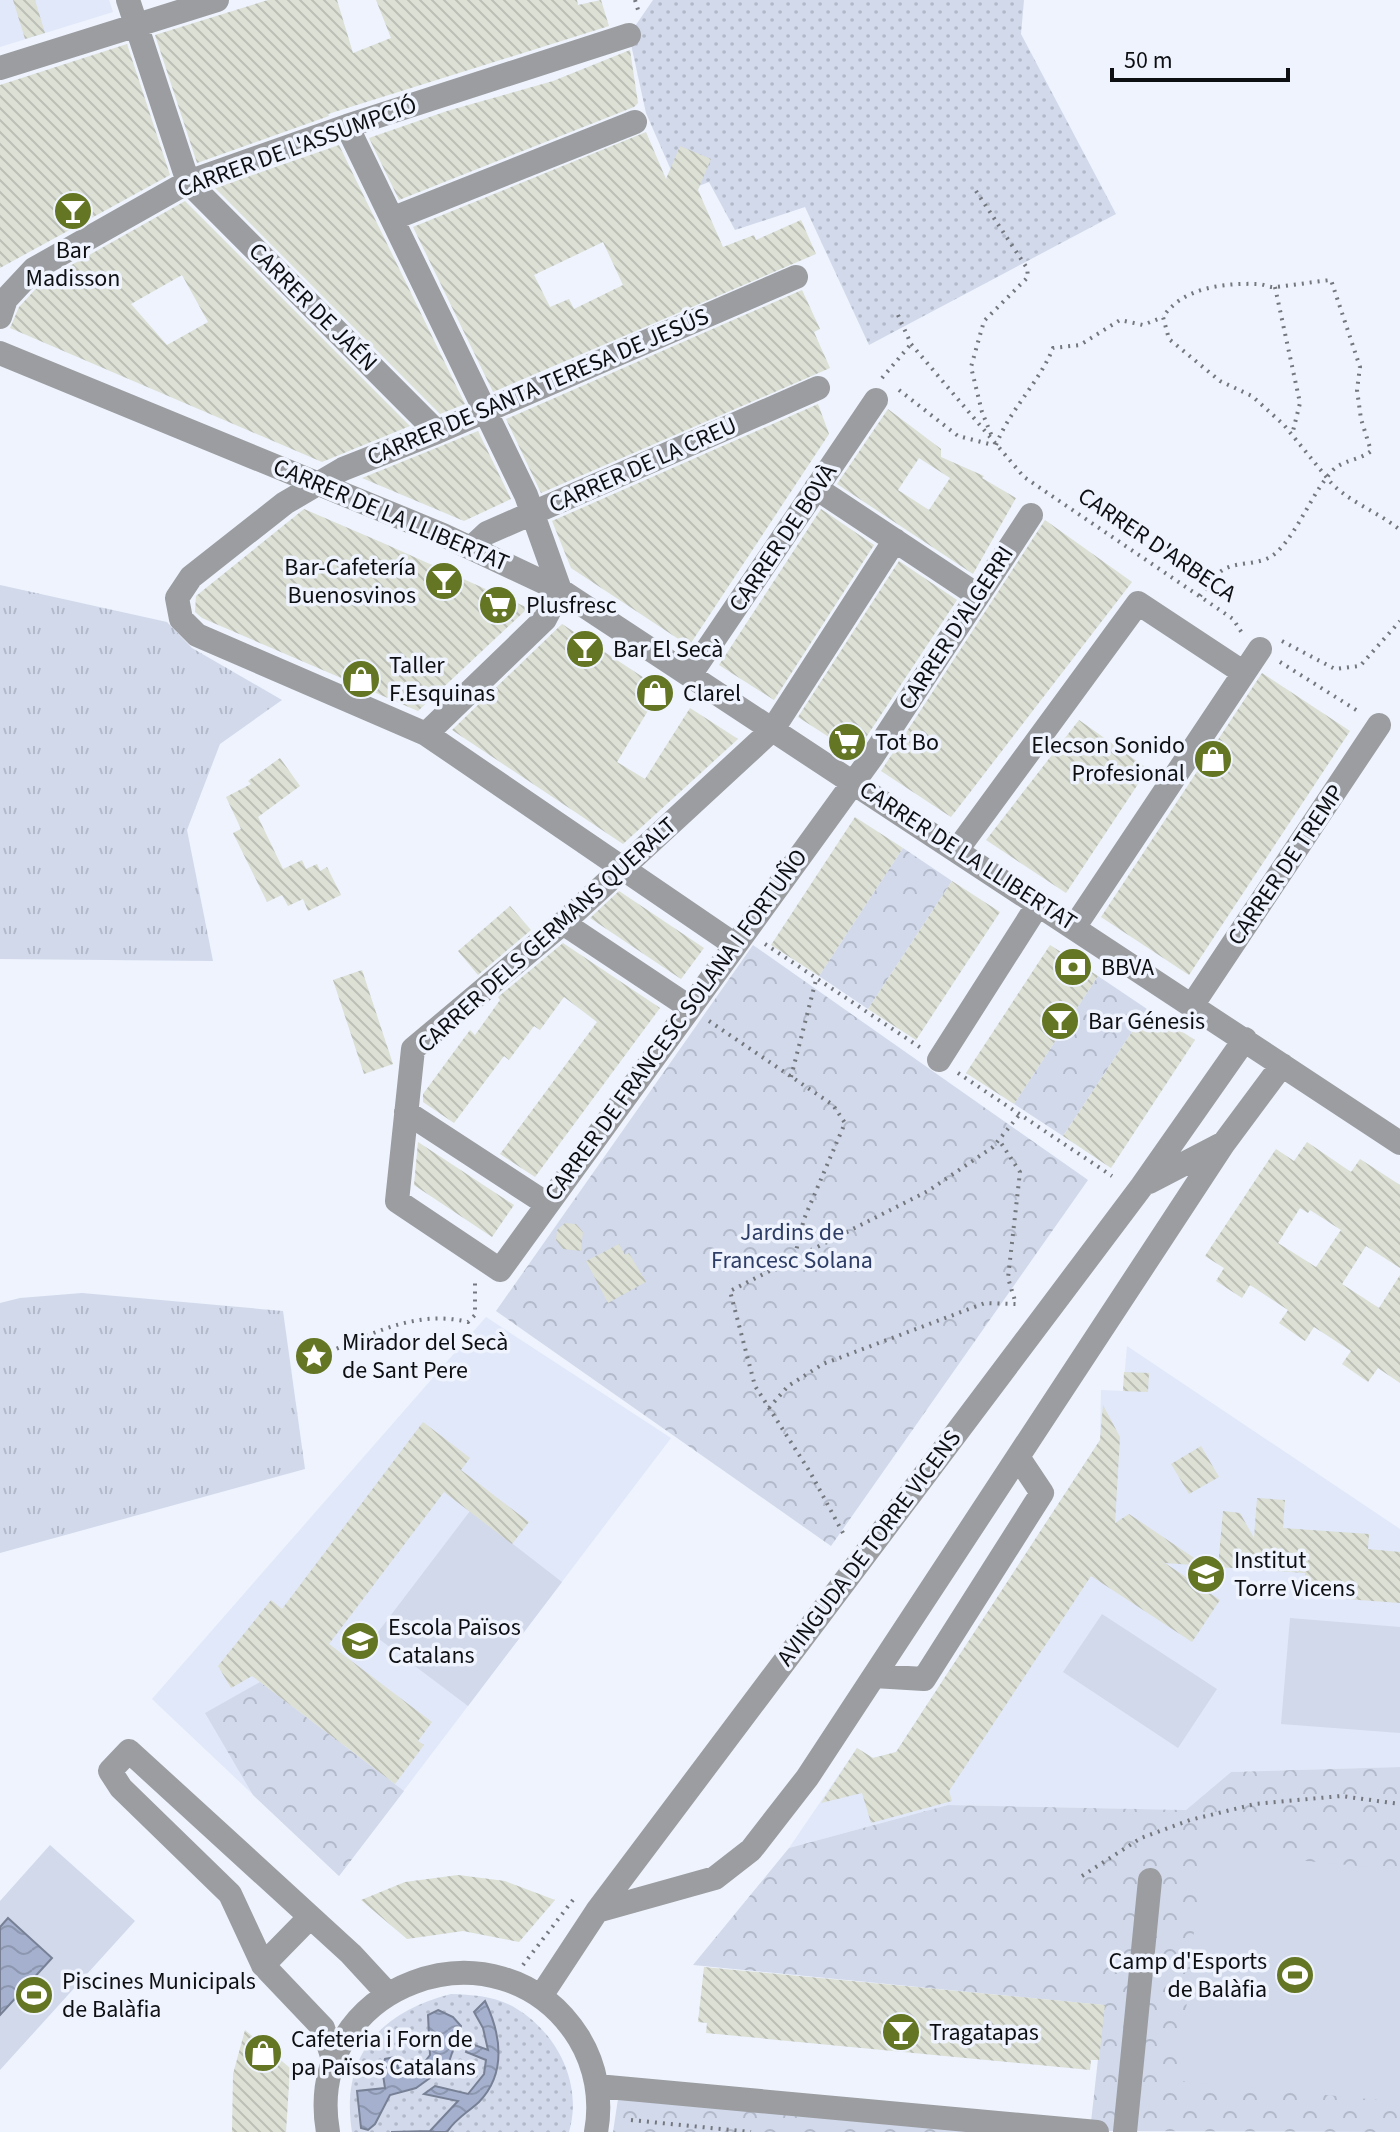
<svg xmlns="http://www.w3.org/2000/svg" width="1400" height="2132" viewBox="0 0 1400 2132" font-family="'Source Sans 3',sans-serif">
<defs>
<pattern id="grass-tufts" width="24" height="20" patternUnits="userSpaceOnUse" patternTransform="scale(2)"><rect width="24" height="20" fill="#d1d9eb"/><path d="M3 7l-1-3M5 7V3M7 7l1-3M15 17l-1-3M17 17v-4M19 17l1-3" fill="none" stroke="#b2b9c9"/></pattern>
<pattern id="park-crowns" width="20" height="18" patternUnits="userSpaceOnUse" patternTransform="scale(2)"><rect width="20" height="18" fill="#d1d9eb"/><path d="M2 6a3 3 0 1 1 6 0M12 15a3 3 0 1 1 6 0" fill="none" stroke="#b2b9c9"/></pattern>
<pattern id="garden-dots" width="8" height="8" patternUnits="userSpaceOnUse" patternTransform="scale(2)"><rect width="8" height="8" fill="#d1d9eb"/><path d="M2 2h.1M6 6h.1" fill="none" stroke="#b2b9c9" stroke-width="1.8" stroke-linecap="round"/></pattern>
<pattern id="water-waves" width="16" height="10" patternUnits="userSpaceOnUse" patternTransform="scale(2)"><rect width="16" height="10" fill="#a4b0cd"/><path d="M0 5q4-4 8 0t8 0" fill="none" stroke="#8c96af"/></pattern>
<pattern id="building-back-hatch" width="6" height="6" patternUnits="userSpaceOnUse" patternTransform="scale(2)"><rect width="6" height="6" fill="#dce0d5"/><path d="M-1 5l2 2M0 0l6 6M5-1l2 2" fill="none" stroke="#bcbfb6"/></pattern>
</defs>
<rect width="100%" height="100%" fill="#eef3fd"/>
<path fill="#e1e8f9" d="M0,0H109L113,12L0,47Z
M486,1317L671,1438L339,1876L152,1699Z
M1127,1346L1400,1529V1767L1231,1772L1186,1810L948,1805L789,1848L857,1748L873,1758L896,1752L1100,1440L1101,1390L1123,1391Z"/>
<path fill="url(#grass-tufts)" d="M0,585L167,622L192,648L282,700L220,744L187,830L213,961L0,959Z
M82,1293L283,1311L305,1469L0,1553V1303L20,1298Z"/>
<path fill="url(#park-crowns)" d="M903,848L952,881L868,1009L819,976Z
M753,945L1088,1180L831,1546L496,1311Z
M1098,976L1147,1009L1063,1136L1014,1104Z
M260,1682L404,1791L339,1876L253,1795L205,1713Z
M1400,1767V2132L1090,2131L1104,2005L693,1965L789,1848L948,1805L1186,1810L1231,1772Z
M618,2099L974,2132H613Z"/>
<path fill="url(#garden-dots)" d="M653,0H1024L1021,34L1116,214L869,345L805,207L735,230L709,182L681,193L646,113L629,35Z
M451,1994C474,1995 497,1996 517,2009C558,2034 583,2085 569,2132H352C340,2056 380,2012 451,1994Z"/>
<path fill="#d1d9eb" d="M470,1511L562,1582L468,1706L375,1636Z
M1102,1614L1217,1689L1178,1748L1063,1672Z
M1290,1618L1400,1627V1733L1281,1724Z
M50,1845L135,1921L0,2070V1901Z
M1202,1851L1400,1870V2102L1179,2081Z"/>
<path fill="url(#water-waves)" stroke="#778095" stroke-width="2" d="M8,1918L52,1958L0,2015V1927Z
M485,2001C501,2034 507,2073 479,2102C467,2113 456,2118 447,2132H391L430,2131L458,2101L424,2094L435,2086L468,2094L484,2074L486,2060L466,2052L469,2043L488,2050L483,2028L474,2012Z
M438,2010L453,2017L461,2026L448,2065L416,2088L390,2095L375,2124L368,2130L361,2128L357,2091L385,2088L382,2068L385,2059L396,2057L398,2068L408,2072L420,2068L430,2055L428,2015Z"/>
<path fill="url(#building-back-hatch)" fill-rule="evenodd" d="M13,0H35L45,33L25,39Z
M268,0H337L353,53L391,38L376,0H577L578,5L601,0L609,26L328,114L329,116L197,163L155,35Z
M127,44L170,175L0,268V85Z
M630,50L638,103L634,107L399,200L369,138L447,111L553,81Z
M646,132L666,179L680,146L711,159L698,190L723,247L754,235L756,240L801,220L816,254L493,392L413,227ZM603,242L623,285L574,309L569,299L550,307L534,275Z
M339,145L465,404L440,414L215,188Z
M185,201L410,426L322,462L10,328L19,307L43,281ZM182,275L208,322L167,345L131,304Z
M802,290L820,329L814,332L830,368L541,493L506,419Z
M818,404L829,434L689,646L571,568L552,521Z
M888,409L941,449V457L984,476L982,478L1016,498L973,574L837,484ZM919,458L950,478L929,510L898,490Z
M478,431L511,499L464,521L362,478Z
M304,509L383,543L528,608L418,711L202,618L195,612L196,596Z
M821,509L874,545L774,700L719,665Z
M1045,520L1132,582L951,817L881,771Z
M899,561L957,600L855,754L798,717Z
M562,624L661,689L617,762L645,779L690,708L738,739L623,844L452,730Z
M1262,673L1350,731L1189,975L1101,917Z
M1079,720L1148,769L1066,893L986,840Z
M280,758L300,786L258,817L283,869L302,860L306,869L317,864L320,871L327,867L341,895L308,911L303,899L288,906L282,895L267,902L233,833L241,829L226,797L251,784L248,781Z
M855,817L903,848L819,976L771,945Z
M952,881L1000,912L916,1040L868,1009Z
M619,891L704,948L681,979L590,918Z
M510,906L531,930L478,975L458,951Z
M563,943L660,1008L535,1177L500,1154L597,1022L564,997L540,1030L534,1026L509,1060L504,1056L454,1123L423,1102V1094L470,1030L475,1035L500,1000L498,997Z
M1050,945L1098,976L1014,1104L966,1073Z
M362,970L393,1064L364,1074L333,980Z
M1147,1009L1195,1040L1111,1168L1063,1136Z
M418,1142L514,1205L492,1237L414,1185Z
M1307,1142L1351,1172L1360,1159L1400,1185V1268L1366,1246L1342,1284L1379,1308L1400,1275V1383L1378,1368L1368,1382L1342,1364L1351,1351L1314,1327L1305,1341L1279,1323L1288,1310L1250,1285L1242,1298L1216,1281L1224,1268L1205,1256L1276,1149L1294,1161ZM1300,1208L1308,1213L1310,1210L1341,1230L1316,1267L1278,1243Z
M565,1223L576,1224L583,1232L581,1251L563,1249L556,1240L557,1230Z
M619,1244L625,1255L629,1253L646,1282L608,1303L586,1261Z
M1124,1372L1149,1373L1148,1392L1123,1391Z
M1103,1405L1120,1437L1115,1523L1129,1514L1206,1566L1165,1563L1220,1600L1192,1642L1091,1576L949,1791L952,1801L871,1823L862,1793L821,1803L857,1748L873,1758L896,1752L1100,1440Z
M423,1422L470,1458L461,1470L529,1522L512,1544L444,1492L329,1644L432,1722L418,1741L424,1745L395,1784L252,1676L231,1688L218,1666L271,1600L282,1609Z
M1201,1446L1219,1477L1189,1494L1171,1464Z
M1257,1498L1285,1500L1283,1528L1369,1534L1368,1549L1400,1552V1603L1304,1596L1305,1573L1218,1567L1223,1511L1240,1513L1254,1538Z
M458,1875L505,1881L555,1900L519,1942L463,1931L407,1939L361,1900L405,1882Z
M704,1967L1105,2005L1099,2060H1091L1090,2070L706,2033L707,2023L698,2022Z
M245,2030L290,2068L286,2132H232L233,2074Z"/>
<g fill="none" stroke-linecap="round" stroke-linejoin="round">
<path stroke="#74777d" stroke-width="4" stroke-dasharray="2 6" stroke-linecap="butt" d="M635,0L639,13
M976,191L1027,268L1028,277L984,321L971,367L982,412L993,439
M1275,287L1300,403L1292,435
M898,315L911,344L1024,477L1233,619L1242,633
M882,378L911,344
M899,390L958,436L993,445
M996,445C1010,409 1039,383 1053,348L1080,345L1120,320L1143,325L1163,317
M1200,596C1206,589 1212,579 1220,572C1236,559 1260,568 1277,552C1300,529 1311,494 1333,470C1343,460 1360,460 1371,451L1361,419L1357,390L1360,367L1331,280C1312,282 1294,285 1276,287C1270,288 1264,284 1258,284C1224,283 1183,287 1163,317L1169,339L1220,381L1252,396L1284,425L1328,479C1344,500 1379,512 1400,530
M1282,641L1335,669L1360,666L1400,621
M1280,662L1361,713
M765,944L921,1048
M709,1021L833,1105L845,1123L804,1219L794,1259
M958,1073L1112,1176
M791,1077L816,980
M322,1355C370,1335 415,1309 468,1322L475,1315V1281
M769,1408L788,1386L823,1364L985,1303L1016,1304L1008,1278L1020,1172L999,1140
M843,1533L810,1472L755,1386L730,1291L928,1191L993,1147L1020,1114
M1082,1876L1141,1838L1190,1820L1255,1804L1341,1796L1400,1804
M523,1965L576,1896
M631,2120L751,2132"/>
<path stroke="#9b9da1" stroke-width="24" d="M128,0L188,182L437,432
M0,68L217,0
M347,126L526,495L560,590L545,619L426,734
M394,218L635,122
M0,317L6,299L34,269L188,182L347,126L629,35
M0,353L443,535L560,590L1400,1143
M816,488L977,595
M895,540L773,729L563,923L413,1049L397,1201L500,1270L872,757L1031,515
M472,547L487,533L818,388
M690,675L876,400
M957,850L1138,603L1244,673
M563,923L689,1007
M1075,926L1260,649
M735,945L426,734L197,635L181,619L177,598L191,577L285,503L343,469L437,432L796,277
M1193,1004L1379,725
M939,1060L1039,903
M406,1112L547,1204
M1149,1182L1224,1143L1282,1065
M874,1676L924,1679L1042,1493L1018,1457
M597,1911L715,1878L751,1850L807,1778L1224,1143
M263,1965L310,1917
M541,1996L597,1911L1142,1186L1245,1039
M333,2059L323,2028L263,1965L230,1894L121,1788L110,1771L129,1751L351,1954L387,1993
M597,2086L1097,2132
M328,2132C302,1985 499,1911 579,2038C596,2066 602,2100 596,2132
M1125,2132L1150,1880"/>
</g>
<defs>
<symbol id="bar-disc" viewBox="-11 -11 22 22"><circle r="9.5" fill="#647523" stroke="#eef3fd"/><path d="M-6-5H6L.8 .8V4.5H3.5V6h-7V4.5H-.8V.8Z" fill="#fff"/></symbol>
<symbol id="supermarket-disc" viewBox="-11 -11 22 22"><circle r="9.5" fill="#647523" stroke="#eef3fd"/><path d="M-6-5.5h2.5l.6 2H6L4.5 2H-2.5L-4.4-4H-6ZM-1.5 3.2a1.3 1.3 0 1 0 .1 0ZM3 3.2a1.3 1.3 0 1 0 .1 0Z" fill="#fff"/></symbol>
<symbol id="shop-disc" viewBox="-11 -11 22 22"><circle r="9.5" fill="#647523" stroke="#eef3fd"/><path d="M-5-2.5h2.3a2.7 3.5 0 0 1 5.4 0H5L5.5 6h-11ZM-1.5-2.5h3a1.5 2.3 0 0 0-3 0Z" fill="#fff"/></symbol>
<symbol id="bank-disc" viewBox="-11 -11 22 22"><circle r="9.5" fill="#647523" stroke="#eef3fd"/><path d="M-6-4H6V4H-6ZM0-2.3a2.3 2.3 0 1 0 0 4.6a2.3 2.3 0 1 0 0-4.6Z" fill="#fff"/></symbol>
<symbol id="sight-disc" viewBox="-11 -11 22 22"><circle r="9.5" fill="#647523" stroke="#eef3fd"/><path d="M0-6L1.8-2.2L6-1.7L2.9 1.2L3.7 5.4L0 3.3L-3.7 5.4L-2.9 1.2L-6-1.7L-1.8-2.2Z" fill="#fff"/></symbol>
<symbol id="school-disc" viewBox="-11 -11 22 22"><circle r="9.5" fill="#647523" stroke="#eef3fd"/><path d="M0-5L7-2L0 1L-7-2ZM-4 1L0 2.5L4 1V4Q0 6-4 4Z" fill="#fff"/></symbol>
<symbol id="stadium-disc" viewBox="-11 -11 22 22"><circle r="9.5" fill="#647523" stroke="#eef3fd"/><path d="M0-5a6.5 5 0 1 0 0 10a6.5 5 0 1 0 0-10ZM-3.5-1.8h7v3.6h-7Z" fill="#fff"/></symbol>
</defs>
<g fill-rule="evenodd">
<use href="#bar-disc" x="51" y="189" width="44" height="44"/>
<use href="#bar-disc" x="422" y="559" width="44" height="44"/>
<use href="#supermarket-disc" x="476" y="583" width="44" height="44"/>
<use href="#bar-disc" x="563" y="627" width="44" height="44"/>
<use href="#shop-disc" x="339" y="657" width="44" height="44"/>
<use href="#shop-disc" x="633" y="671" width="44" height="44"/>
<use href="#supermarket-disc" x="825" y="720" width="44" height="44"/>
<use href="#shop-disc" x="1191" y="737" width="44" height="44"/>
<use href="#bank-disc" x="1051" y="945" width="44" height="44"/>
<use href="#bar-disc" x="1038" y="999" width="44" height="44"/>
<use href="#sight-disc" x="292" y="1334" width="44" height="44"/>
<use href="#school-disc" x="1184" y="1552" width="44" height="44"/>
<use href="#school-disc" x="338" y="1619" width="44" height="44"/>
<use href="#stadium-disc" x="1273" y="1953" width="44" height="44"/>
<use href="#stadium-disc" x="12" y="1973" width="44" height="44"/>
<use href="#bar-disc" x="879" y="2010" width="44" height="44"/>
<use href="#shop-disc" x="241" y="2031" width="44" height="44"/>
</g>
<g text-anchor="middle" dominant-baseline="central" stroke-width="7" stroke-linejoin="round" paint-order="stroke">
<g font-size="24" fill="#0e0f13" stroke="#eef3fd">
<text transform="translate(297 147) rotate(-20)">CARRER DE L'ASSUMPCIÓ</text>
<text transform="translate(313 307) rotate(45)">CARRER DE JAÉN</text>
<text transform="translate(538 387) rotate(-23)">CARRER DE SANTA TERESA DE JESÚS</text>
<text transform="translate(643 465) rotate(-24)">CARRER DE LA CREU</text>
<text transform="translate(391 515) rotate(23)">CARRER DE LA LLIBERTAT</text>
<text transform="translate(783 538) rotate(-56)">CARRER DE BOVÀ</text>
<text transform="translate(1157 545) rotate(34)">CARRER D'ARBECA</text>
<text transform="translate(956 628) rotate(-57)">CARRER D'ALGERRI</text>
<text transform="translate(968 856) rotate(33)">CARRER DE LA LLIBERTAT</text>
<text transform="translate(1286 865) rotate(-56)">CARRER DE TREMP</text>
<text transform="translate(547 935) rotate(-42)">CARRER DELS GERMANS QUERALT</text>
<text transform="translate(676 1025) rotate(-54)">CARRER DE FRANCESC SOLANA I FORTUÑO</text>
<text transform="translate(869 1548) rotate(-53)">AVINGUDA DE TORRE VICENS</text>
</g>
<g font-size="24" fill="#0e0f13" stroke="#eef3fd" text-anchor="start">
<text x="73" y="250" text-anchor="middle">Bar<tspan x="73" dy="28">Madisson</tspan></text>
<text x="416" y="567" text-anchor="end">Bar-Cafetería<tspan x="416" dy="28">Buenosvinos</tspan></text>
<text x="526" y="605">Plusfresc</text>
<text x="613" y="649">Bar El Secà</text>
<text x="389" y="665">Taller<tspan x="389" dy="28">F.Esquinas</tspan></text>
<text x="683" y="693">Clarel</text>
<text x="875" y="742">Tot Bo</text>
<text x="1185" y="745" text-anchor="end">Elecson Sonido<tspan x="1185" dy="28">Profesional</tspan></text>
<text x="1101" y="967">BBVA</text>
<text x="1088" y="1021">Bar Génesis</text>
<text x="342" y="1342">Mirador del Secà<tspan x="342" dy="28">de Sant Pere</tspan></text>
<text x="1234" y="1560">Institut<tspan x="1234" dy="28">Torre Vicens</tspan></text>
<text x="388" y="1627">Escola Països<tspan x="388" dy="28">Catalans</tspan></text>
<text x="1267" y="1961" text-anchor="end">Camp d'Esports<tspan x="1267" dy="28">de Balàfia</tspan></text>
<text x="62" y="1981">Piscines Municipals<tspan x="62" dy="28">de Balàfia</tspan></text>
<text x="929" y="2032">Tragatapas</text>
<text x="291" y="2039">Cafeteria i Forn de<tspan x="291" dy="28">pa Països Catalans</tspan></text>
</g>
<g font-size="24" fill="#2e3d66" stroke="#eef3fd">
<text x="792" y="1232">Jardins de<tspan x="792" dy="28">Francesc Solana</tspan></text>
</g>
</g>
<path d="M1112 68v12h176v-12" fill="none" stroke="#0e0f13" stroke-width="4"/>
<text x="1124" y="68" font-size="24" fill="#0e0f13" stroke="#eef3fd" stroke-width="6" paint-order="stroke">50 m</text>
</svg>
